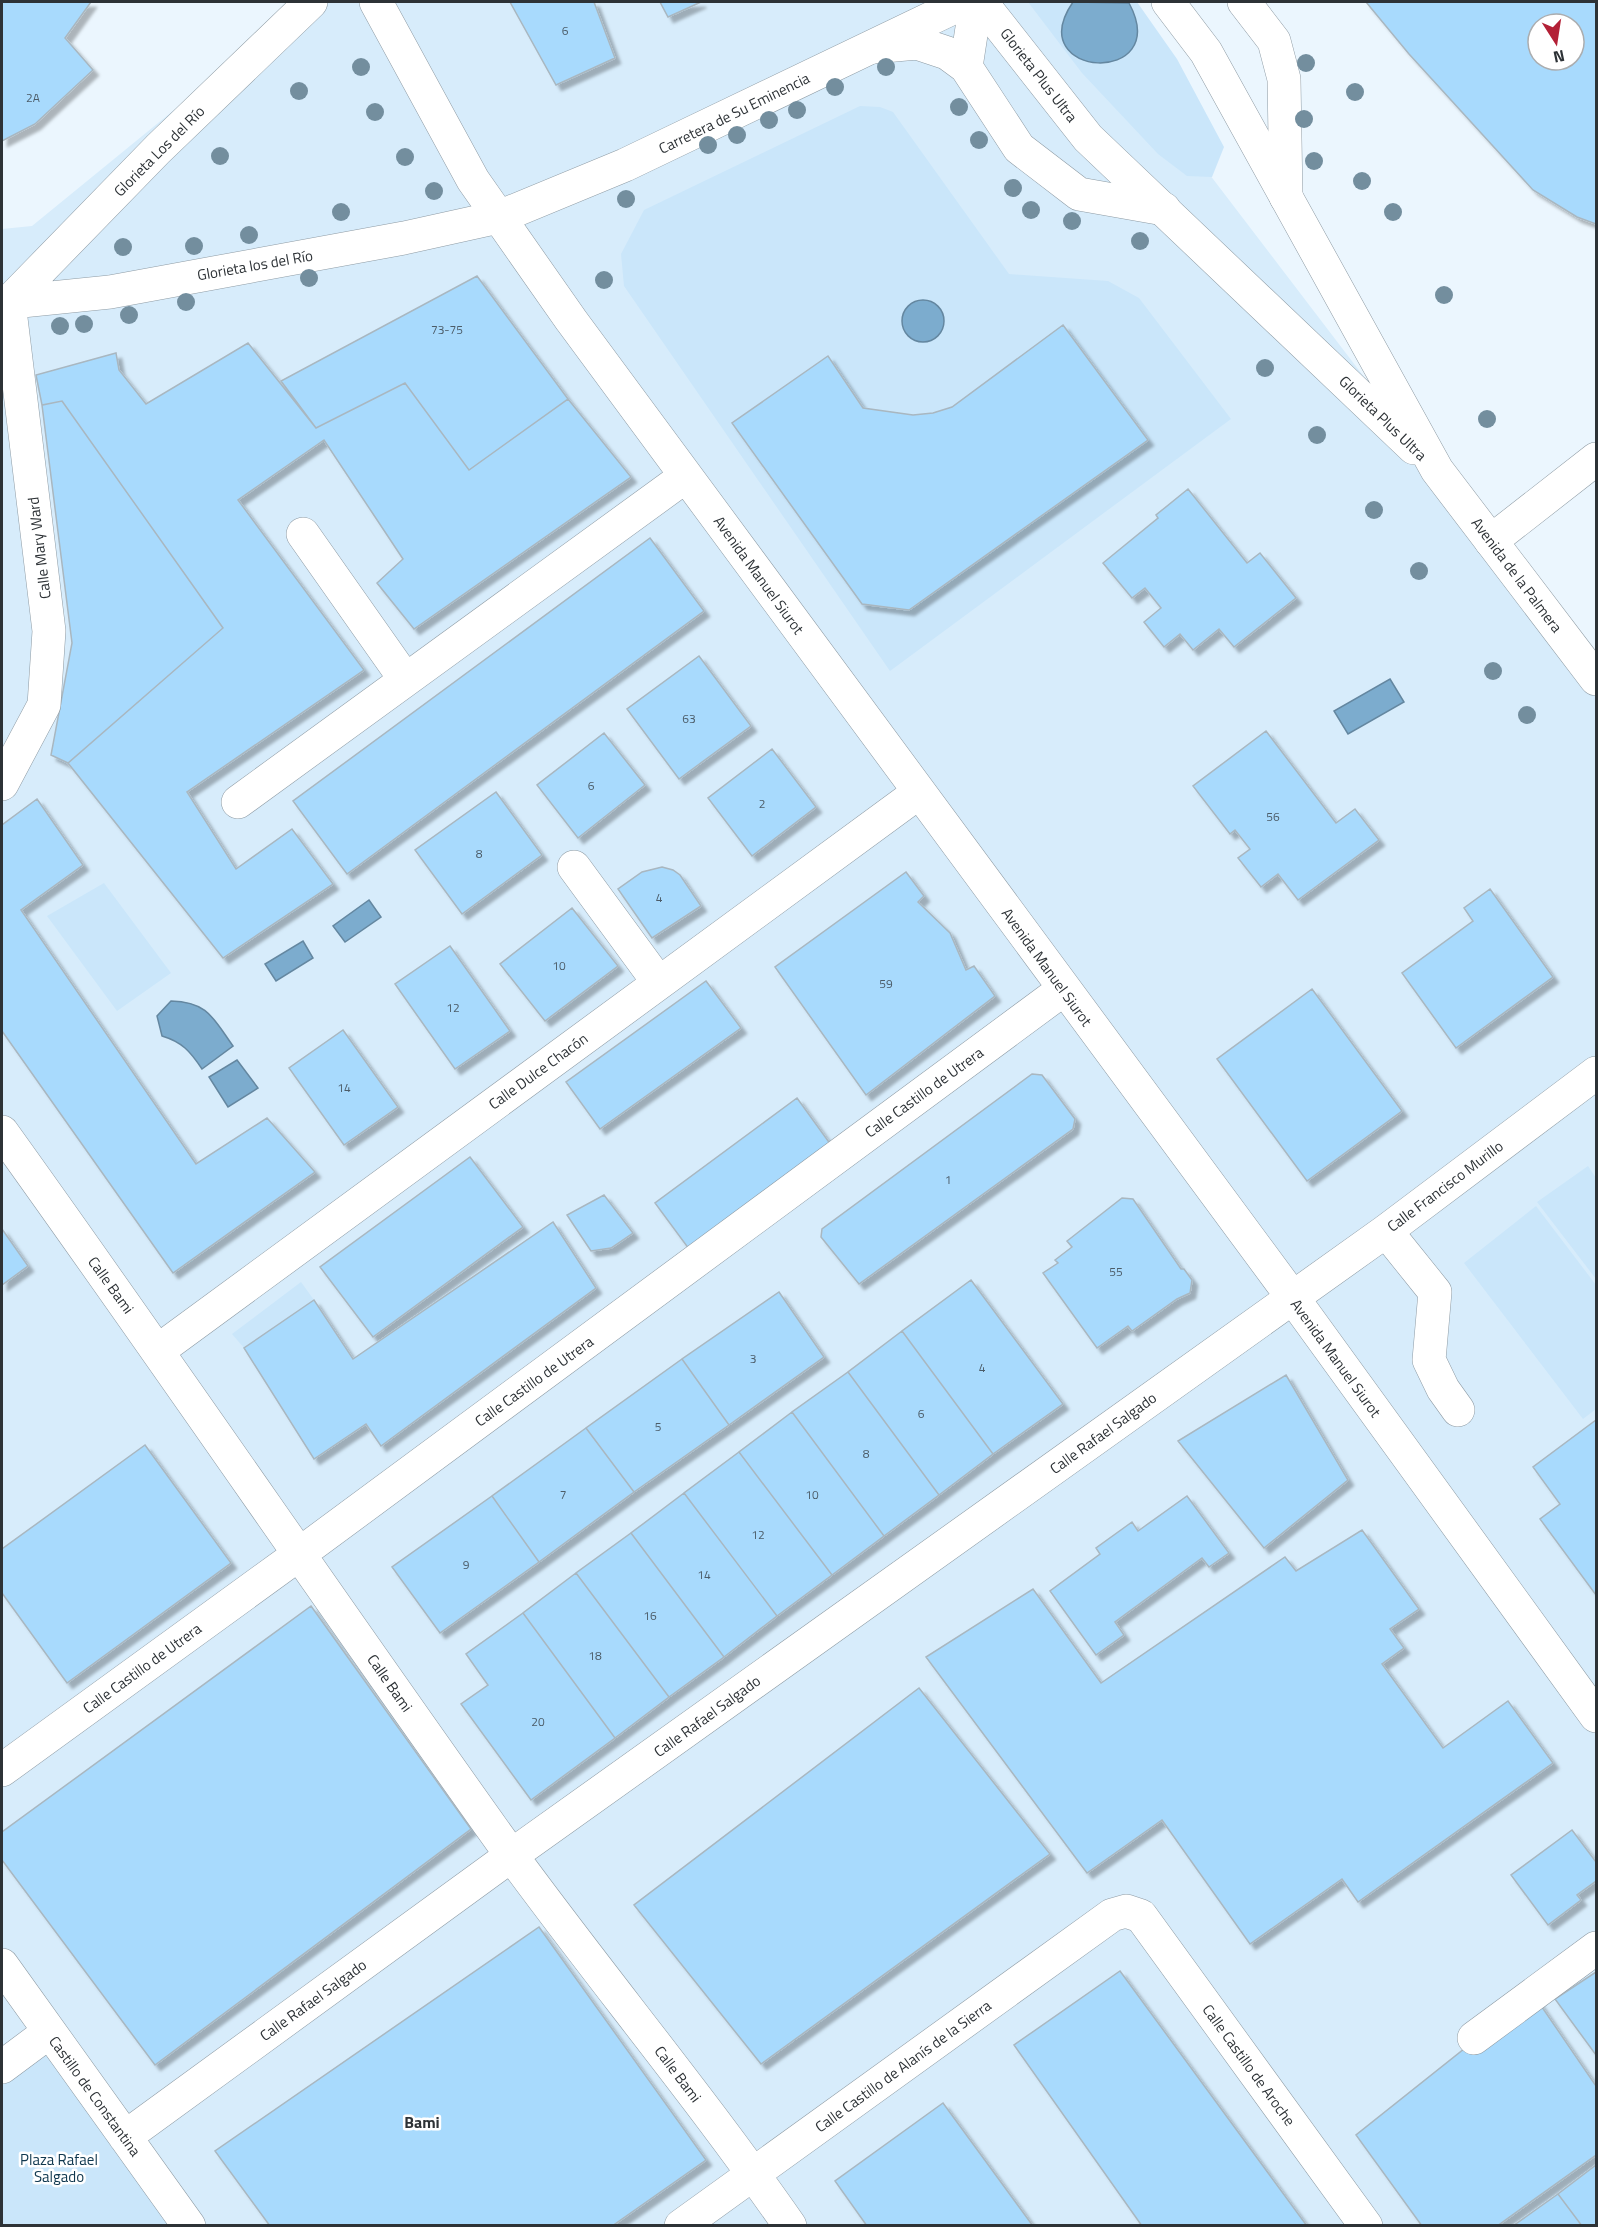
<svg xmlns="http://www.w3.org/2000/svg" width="1598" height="2227" viewBox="0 0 1598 2227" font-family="'Titillium Web',sans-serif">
<defs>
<filter id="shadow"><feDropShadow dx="5.5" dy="5.5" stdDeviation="1.5" flood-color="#0004"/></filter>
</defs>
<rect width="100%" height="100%" fill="#ebf6fe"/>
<path fill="#d7ecfb" d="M306,2H1078L1596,681V2225H2V229L32,226Z"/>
<path fill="#cae6fa" d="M1028,2H1137L1177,59L1224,147L1212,177L1187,176L1158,154L1082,73Z
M860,106L880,107L893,112L1009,274L1108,281L1139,298L1231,419L890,671L624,286L621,254L644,210Z
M104,883L171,973L117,1011L47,916Z
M1588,1166L1596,1178V1279L1537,1202Z
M1536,1206L1596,1285V1409L1583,1419L1464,1263Z
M301,1282L314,1300L244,1348L232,1334Z
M47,2052L173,2225H2V2085Z"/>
<path fill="#7cacce" stroke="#6487a0" stroke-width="1.5" d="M1073,2L1129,3C1174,87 1020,79 1073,2Z
M902 321a21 21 0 1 1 42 0a21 21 0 1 1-42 0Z
M1390,679L1404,702L1348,734L1334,711Z
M369,900L381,917L345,942L333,926Z
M303,941L313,958L276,981L265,964Z
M171,1001C208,1002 213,1018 233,1046L202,1069C190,1051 182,1042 162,1036L157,1016Z
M237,1060L258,1088L228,1107L209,1077Z"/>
<path fill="#a8dafd" stroke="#a9b7c0" stroke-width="1.5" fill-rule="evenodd" filter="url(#shadow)" d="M2,2H91L65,38L93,70L35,124L2,141Z
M510,2H594L615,58L556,85Z
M660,2H701L668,17Z
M1366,2H1596V224L1577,217L1533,190L1409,54ZM1538,24H1574V60H1538Z
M477,276L568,399L469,470L405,383L316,428L281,381Z
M1063,325L1148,440L909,610L862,604L732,423L828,356L863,408L913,415L933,413L952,407Z
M248,343L316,428L405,383L469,470L568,399L631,477L414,629L377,583L403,559L324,440L238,500L364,670L187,792L236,869L292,829L333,884L223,958L68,763L223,628L62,401L42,405L36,375L116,353L119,370L146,404Z
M62,401L223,628L68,763L51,755L72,643L42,405Z
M1188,489L1247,563L1260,553L1296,598L1234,647L1219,629L1193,650L1180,634L1164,647L1144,622L1161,608L1145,588L1132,598L1103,563L1158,518L1156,515Z
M650,538L704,611L347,874L293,801Z
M699,656L751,726L679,779L627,709Z
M1266,731L1336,823L1355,809L1379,840L1298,900L1278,874L1261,887L1238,858L1250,849L1235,830L1230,834L1193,786Z
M604,733L645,785L578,838L537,785Z
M772,749L816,807L752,856L708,798Z
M496,792L542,855L462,914L415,850Z
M37,799L83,865L21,910L196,1164L267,1118L315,1172L173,1273L2,1031V825Z
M662,867L673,870L680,875L701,906L652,938L618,889L642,872Z
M906,872L924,896L918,902L950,933L966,970L974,966L995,996L866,1095L775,967Z
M1490,889L1553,977L1456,1048L1402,973L1473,921L1464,908Z
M572,908L618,966L545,1021L500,964Z
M450,946L510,1031L455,1069L395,984Z
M706,981L741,1028L600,1129L566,1082Z
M1312,989L1402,1111L1307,1181L1217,1059Z
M343,1030L398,1107L344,1145L289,1068Z
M1032,1074L1042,1075L1075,1119L1073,1129L859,1284L821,1237L822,1229Z
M797,1098L831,1145L689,1249L655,1203Z
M470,1157L523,1227L373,1337L320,1267Z
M604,1195L633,1233L611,1248L591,1251L567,1215Z
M1122,1198L1133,1199L1181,1269H1184L1192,1280L1190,1293L1177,1299L1132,1331L1128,1326L1097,1348L1043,1273L1058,1263L1055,1260L1072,1247L1067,1241Z
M553,1222L596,1288L381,1446L366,1424L314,1459L244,1348L314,1300L353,1359Z
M2,1229L28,1266L2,1285Z
M971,1280L1063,1404L993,1454L902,1331Z
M779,1292L824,1357L729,1425L682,1359Z
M902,1331L993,1454L939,1495L848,1372Z
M682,1359L729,1425L634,1492L586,1428Z
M848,1372L939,1495L884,1536L792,1412Z
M1286,1375L1348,1480L1264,1548L1178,1441Z
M792,1412L884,1536L832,1575L739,1452Z
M1596,1420V1595L1540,1519L1560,1504L1533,1467Z
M586,1428L634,1492L539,1562L492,1496Z
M145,1445L231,1563L67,1683L2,1593V1549Z
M739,1452L832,1575L777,1616L684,1493Z
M684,1493L777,1616L724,1657L631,1533Z
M492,1496L539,1562L440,1633L392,1567Z
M1187,1496L1229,1553L1209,1567L1202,1558L1115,1622L1124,1635L1096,1655L1050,1591L1100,1554L1096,1548L1132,1522L1138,1531Z
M1362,1530L1419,1609L1390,1629L1404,1648L1382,1664L1443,1748L1508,1701L1553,1763L1358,1902L1342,1879L1250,1944L1162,1820L1087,1873L926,1657L1033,1589L1101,1683L1285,1557L1296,1571Z
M631,1533L724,1657L669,1697L576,1573Z
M576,1573L669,1697L615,1738L523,1613Z
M311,1606L471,1829L155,2065L2,1860V1832Z
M523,1613L615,1738L531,1800L461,1704L488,1685L466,1654Z
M919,1688L1050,1854L761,2064L634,1905Z
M1572,1830L1596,1862V1881L1577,1895L1581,1900L1548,1925L1511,1875Z
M539,1927L706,2160L612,2226H270L215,2151Z
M1120,1971L1307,2226H1142L1014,2045Z
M1596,1972V2055L1555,1999Z
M1533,1994L1596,2086V2155L1497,2226H1422L1356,2135Z
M943,2103L1033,2226H867L835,2181Z
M1596,2165V2226H1582L1558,2194Z
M1558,2194L1582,2226H1513Z"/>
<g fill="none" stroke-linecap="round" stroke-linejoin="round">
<defs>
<path id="minor" d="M376,2L473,180L571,320L1293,1298L1596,1716
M1244,2L1274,41L1284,79L1286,197
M873,47L917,43L947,53L966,67L1019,148L1079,194L1164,209
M966,67L976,2
M303,534L405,679
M1491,541L1596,459
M2,784L44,705L49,631L9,302
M238,802L686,476
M574,867L659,983
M2,1132C173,1370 338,1613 509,1852C601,1978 701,2098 790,2226
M1386,1231L1435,1292L1429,1360L1443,1389L1458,1410
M159,1350L918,793
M2,1770L298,1555L1064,989
M2,1965L189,2226
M1474,2038L1596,1948
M2,2067L49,2032
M125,2137L512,1855L1386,1231L1596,1073
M681,2226L1112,1915L1126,1911L1141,1916L1366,2226"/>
<path id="major" d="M981,2L1088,138L1414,448
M1168,2L1206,52L1437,470L1596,679
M9,302L158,149L311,2
M2,303L110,292L404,238L499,217L625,165L965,2"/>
</defs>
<use href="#minor" stroke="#8e9ba4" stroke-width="34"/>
<use href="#major" stroke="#8e9ba4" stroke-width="34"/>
<use href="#minor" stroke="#fff" stroke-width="33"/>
<use href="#major" stroke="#fff" stroke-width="33"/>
</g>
<g fill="#738e9e">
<circle cx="1306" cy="63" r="9"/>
<circle cx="361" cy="67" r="9"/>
<circle cx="886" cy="67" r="9"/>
<circle cx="835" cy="87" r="9"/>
<circle cx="299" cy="91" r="9"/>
<circle cx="1355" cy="92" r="9"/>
<circle cx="959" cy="107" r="9"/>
<circle cx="797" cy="110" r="9"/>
<circle cx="375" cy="112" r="9"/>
<circle cx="1304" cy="119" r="9"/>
<circle cx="769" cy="120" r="9"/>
<circle cx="737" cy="135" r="9"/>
<circle cx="979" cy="140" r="9"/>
<circle cx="708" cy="145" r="9"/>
<circle cx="220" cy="156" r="9"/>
<circle cx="405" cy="157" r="9"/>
<circle cx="1314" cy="161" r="9"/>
<circle cx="1362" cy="181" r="9"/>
<circle cx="1013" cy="188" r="9"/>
<circle cx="434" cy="191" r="9"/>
<circle cx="626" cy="199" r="9"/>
<circle cx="1031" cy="210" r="9"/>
<circle cx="341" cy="212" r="9"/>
<circle cx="1393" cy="212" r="9"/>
<circle cx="1072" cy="221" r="9"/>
<circle cx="249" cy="235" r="9"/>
<circle cx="1140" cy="241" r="9"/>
<circle cx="194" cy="246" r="9"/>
<circle cx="123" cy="247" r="9"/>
<circle cx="309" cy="278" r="9"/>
<circle cx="604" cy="280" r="9"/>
<circle cx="1444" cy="295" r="9"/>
<circle cx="186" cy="302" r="9"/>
<circle cx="129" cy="315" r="9"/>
<circle cx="84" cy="324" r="9"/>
<circle cx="60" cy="326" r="9"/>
<circle cx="1265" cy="368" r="9"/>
<circle cx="1487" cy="419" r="9"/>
<circle cx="1317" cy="435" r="9"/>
<circle cx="1374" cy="510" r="9"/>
<circle cx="1419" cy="571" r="9"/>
<circle cx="1493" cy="671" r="9"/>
<circle cx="1527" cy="715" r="9"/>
</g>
<g text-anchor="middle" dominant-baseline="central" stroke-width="5" stroke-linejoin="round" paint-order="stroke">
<g font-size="12" fill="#4c5c68">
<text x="565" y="30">6</text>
<text x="33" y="97">2A</text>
<text x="447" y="329">73-75</text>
<text x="689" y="718">63</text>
<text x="591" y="785">6</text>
<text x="762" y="803">2</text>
<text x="1273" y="816">56</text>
<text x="479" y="853">8</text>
<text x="659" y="897">4</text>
<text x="559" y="965">10</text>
<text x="886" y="983">59</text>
<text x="453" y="1007">12</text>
<text x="344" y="1087">14</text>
<text x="948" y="1179">1</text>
<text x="1116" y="1271">55</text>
<text x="753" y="1358">3</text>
<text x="982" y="1367">4</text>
<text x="921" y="1413">6</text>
<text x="658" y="1426">5</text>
<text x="866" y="1453">8</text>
<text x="563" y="1494">7</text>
<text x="812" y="1494">10</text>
<text x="758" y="1534">12</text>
<text x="466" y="1564">9</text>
<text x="704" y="1574">14</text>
<text x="650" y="1615">16</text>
<text x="595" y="1655">18</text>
<text x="538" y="1721">20</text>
</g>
<g font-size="15" fill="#2d3236" stroke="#fff">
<text transform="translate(1039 75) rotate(52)">Glorieta Plus Ultra</text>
<text transform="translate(734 113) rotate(-26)">Carretera de Su Eminencia</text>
<text transform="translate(159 151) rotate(-45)">Glorieta Los del Río</text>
<text transform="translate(255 265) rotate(-10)">Glorieta los del Río</text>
<text transform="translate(1383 418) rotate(44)">Glorieta Plus Ultra</text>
<text transform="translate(39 548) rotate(-97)">Calle Mary Ward</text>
<text transform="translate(759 575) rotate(54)">Avenida Manuel Siurot</text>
<text transform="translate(1517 575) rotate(53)">Avenida de la Palmera</text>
<text transform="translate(1047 967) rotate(54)">Avenida Manuel Siurot</text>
<text transform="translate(538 1071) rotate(-36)">Calle Dulce Chacón</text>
<text transform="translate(924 1092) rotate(-36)">Calle Castillo de Utrera</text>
<text transform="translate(1445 1186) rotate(-37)">Calle Francisco Murillo</text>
<text transform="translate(111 1285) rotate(54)">Calle Bami</text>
<text transform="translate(1336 1358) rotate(54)">Avenida Manuel Siurot</text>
<text transform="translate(534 1381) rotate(-36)">Calle Castillo de Utrera</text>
<text transform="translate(1103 1433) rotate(-36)">Calle Rafael Salgado</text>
<text transform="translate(142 1668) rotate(-36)">Calle Castillo de Utrera</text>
<text transform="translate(390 1683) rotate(55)">Calle Bami</text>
<text transform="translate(707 1716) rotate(-36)">Calle Rafael Salgado</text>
<text transform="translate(313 2000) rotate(-36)">Calle Rafael Salgado</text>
<text transform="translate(1249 2065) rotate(54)">Calle Castillo de Aroche</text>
<text transform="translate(903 2066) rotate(-36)">Calle Castillo de Alanís de la Sierra</text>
<text transform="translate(678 2074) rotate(53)">Calle Bami</text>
<text transform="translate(95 2096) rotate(54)">Castillo de Constantina</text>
</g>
<g font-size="15" fill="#10384f" stroke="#fff">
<text x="59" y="2159">Plaza Rafael<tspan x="59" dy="17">Salgado</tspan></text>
</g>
<g font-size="16" font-weight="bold" fill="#2d3236" stroke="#fff">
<text x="422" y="2122">Bami</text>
</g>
</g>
<rect width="1598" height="2227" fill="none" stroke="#2d3236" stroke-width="6"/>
<g transform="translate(1556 42) rotate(168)"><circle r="28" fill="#ffffff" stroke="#abadaf" stroke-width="1.5"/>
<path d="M0-4.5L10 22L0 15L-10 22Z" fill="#b32036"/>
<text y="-9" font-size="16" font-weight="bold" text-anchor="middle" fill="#2d3236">N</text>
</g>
</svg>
